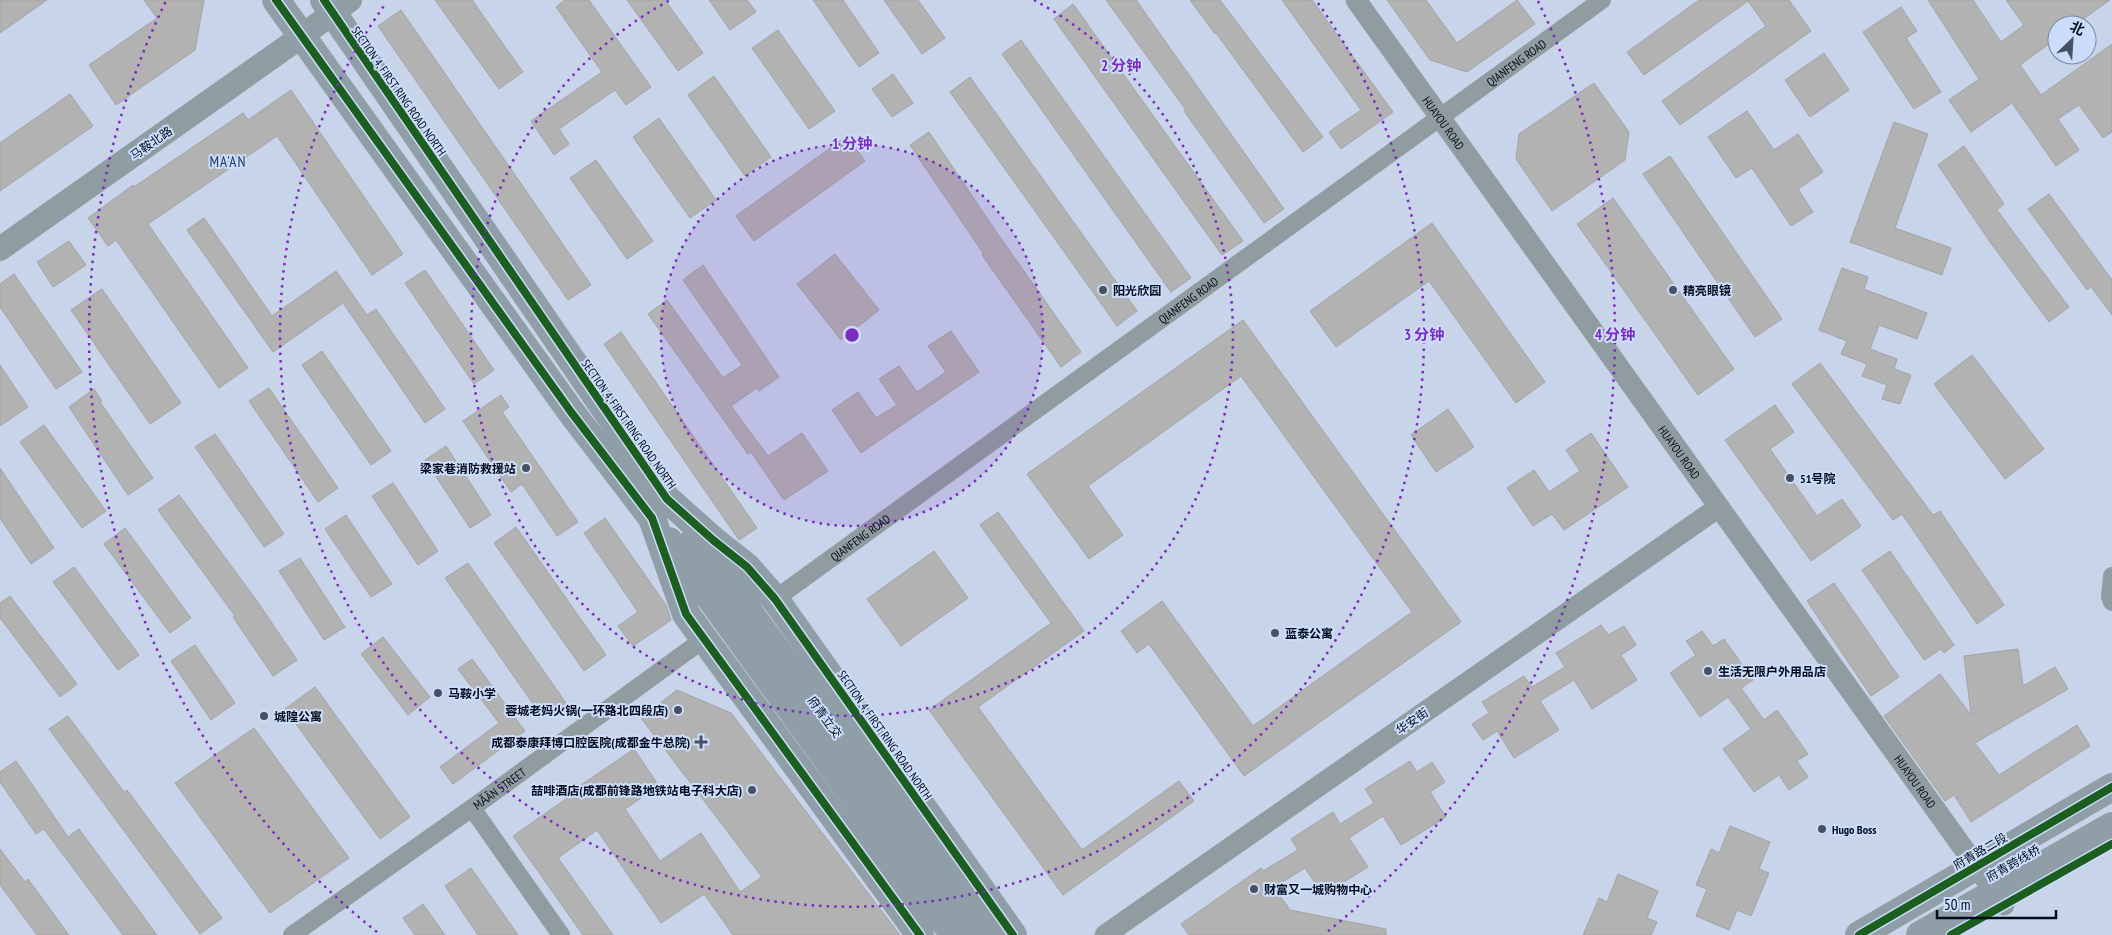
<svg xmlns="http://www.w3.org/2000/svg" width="2112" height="935" viewBox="0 0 2112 935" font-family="'PT Sans Narrow','Noto Sans SC',sans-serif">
<rect width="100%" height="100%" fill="#c7d4ea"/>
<path fill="#b2b2b2" stroke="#a3a3a4" d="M0,0H47L0,33Z
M144,0H204L195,50L116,105L89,65L157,18Z
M435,0H472L523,72L499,89Z
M565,0H589L651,87L626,105L615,90L559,129L569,144L554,155L531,121L602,72L556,7Z
M627,0H665L703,53L678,71Z
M709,0H747L756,12L730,30Z
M813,0H843L879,53L859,67Z
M884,0H918L945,38L922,54Z
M1106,0H1136L1284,209L1264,223L1184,111L1186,110Z
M1190,0H1220L1323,137L1303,152L1216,33L1215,34Z
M1282,0H1312L1393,112L1341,149L1329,132L1361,110Z
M1387,0H1426L1457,43L1517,0L1535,24L1467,72L1430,60Z
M1699,0H1789L1811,31L1680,125L1662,101L1766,26L1748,1L1644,75L1627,52Z
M1928,0H1973L2001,42L2024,25L2006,0H2110L2075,25H2057V38L2020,65L2041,95L2112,44V132L2103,138L2079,105L2058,119L2079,150L2056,166L2012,103L1971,132L1949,100L1979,79Z
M1073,4L1243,241L1222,255L1054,19Z
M1901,7L1917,31L1906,38L1941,92L1914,109L1863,32Z
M401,10L591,285L568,300L378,26Z
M778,30L835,111L809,129L752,48Z
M1021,40L1191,278L1171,292L1002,54Z
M1824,53L1849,90L1810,117L1785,80Z
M893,74L913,103L892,117L872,89Z
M714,76L771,157L745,176L688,95Z
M970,77L1137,311L1117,326L950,92Z
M1594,83L1629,132L1625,160L1552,211L1516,159L1519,134Z
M291,90L403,254L372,275L277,136L148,224L248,368L219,388L116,240L108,246L88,218L133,185L134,187L243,113L248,120Z
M70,94L93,126L0,191V143Z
M1747,111L1774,150L1798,134L1823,172L1798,189L1813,212L1791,226L1752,168L1736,178L1708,137Z
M659,118L716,200L690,218L633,137Z
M1894,122L1928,134L1895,228L1951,248L1942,275L1850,242Z
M929,132L995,230L1081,352L1061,367L982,255L983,253L910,145Z
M847,136L865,161L754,241L736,216Z
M1964,146L2004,204L1997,210L2069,307L2049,322L1990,242L1938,165Z
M1670,156L1782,319L1755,337L1643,174Z
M596,160L653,241L627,259L570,178Z
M2049,194L2112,280V315L2091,287L2087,290L2028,209Z
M1613,198L1734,369L1698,395L1577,224Z
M204,218L272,316L336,271L367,315L376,309L445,409L425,423L343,303L273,352L187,230Z
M1432,223L1545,382L1516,403L1429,281L1336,347L1310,311Z
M69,241L86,265L53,287L37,262Z
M835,254L879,310L841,340L797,284Z
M703,265L779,377L759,391L757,388L731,406L768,456L802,433L828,471L784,500L751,452L748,454L648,314L667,300L723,378L742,365L683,280Z
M1842,268L1868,277L1864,289L1927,313L1917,339L1879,325L1870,349L1897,359L1894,369L1911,375L1900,404L1882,399L1887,385L1862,376L1867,364L1841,354L1847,341L1819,330Z
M425,270L494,370L474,384L405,283Z
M14,274L82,372L56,389L0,307V284Z
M102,289L181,403L150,424L71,310Z
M1243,320L1461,622L1244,776L1149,644L1137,653L1121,631L1162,601L1253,726L1412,612L1241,376L1088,486L1123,535L1089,559L1027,474Z
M951,331L979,372L861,453L832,410L858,392L876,418L897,405L879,379L899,366L917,392L946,372L928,346Z
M621,332L757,528L739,540L604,344Z
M322,351L391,451L371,465L302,365Z
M1972,355L2044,449L2005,479L1934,384Z
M1820,363L1933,515L1940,511L2004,605L1977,624L1902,514L1893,520L1792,384Z
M0,365L28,407L0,426Z
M269,388L338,488L318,502L249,401Z
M94,389L102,401L100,402L153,478L128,495L69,407Z
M501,395L509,407L502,412L578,522L557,536L522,484L511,492L463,421Z
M1775,405L1794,432L1770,449L1817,516L1842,499L1861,526L1811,561L1725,440Z
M1448,409L1474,447L1436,472L1411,435Z
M44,425L106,511L82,528L20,442Z
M1591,433L1628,487L1564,530L1552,514L1533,526L1507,488L1534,470L1549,492L1580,471L1566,450Z
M215,434L284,534L264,547L195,447Z
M446,446L491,515L470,528L425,460Z
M0,468L54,548L31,564L0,518Z
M393,483L438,551L418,565L372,496Z
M179,495L257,601L297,660L273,676L233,617L235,616L158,510Z
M998,512L1084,631L978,707L1082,850L1179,781L1194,801L1063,895L929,710L1051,623L980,525Z
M346,515L392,584L371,597L325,529Z
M605,518L666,605L671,620L633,646L618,626L638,612L584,533Z
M516,527L606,655L584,671L494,543Z
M125,528L191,618L170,633L104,544Z
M934,551L968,598L901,646L867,599Z
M1890,551L1954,645L1944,653L1941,649L1924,660L1862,570Z
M300,558L345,627L324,640L279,571Z
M468,563L566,703L543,718L445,578Z
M74,567L139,655L118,670L53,582Z
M1834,583L1899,677L1871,696L1807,601Z
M10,596L77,684L60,697L0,618V603Z
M1601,625L1608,635L1624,626L1636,645L1621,655L1637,680L1592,709L1574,680L1540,701L1559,730L1514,758L1497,731L1483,740L1472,724L1489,713L1482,702L1524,676L1532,687L1565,667L1556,653Z
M1702,631L1713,646L1724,639L1753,680L1741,688L1764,720L1777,710L1808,754L1797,761L1808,777L1789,790L1779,775L1754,792L1723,749L1751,729L1728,697L1700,717L1670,673L1696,655L1686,641Z
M383,637L430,697L408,715L361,654Z
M195,645L235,703L211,720L171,661Z
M2018,649L2023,686L2055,667L2068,689L1975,743L1999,775L2077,725L2090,746L1971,822L1954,795L1945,801L1884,716L1940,674L1971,715L1964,656Z
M472,659L525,731L453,784L440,767L499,723L458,669Z
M315,687L410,817L380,839L285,709Z
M677,690L731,713L900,935H733L704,894L661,923L597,830L558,858L613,935H583L513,836L573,794L572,791L634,749L659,786L625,809L660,861L701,833L740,892L762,877L641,718Z
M68,716L124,792L127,790L222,918L200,934L49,729Z
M254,728L349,858L270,913L175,783Z
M16,761L68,837L79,829L157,935H123L44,829L36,834L0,782V772Z
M1410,761L1417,772L1432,762L1445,782L1430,792L1446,817L1401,845L1383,816L1349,838L1368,867L1323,895L1305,868L1274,887L1290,910L1386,929V935H1189L1181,924L1261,868L1263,871L1298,850L1291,839L1333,812L1340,824L1374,803L1365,789Z
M1730,826L1770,842L1759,869L1769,873L1751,916L1737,910L1729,930L1696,916L1707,889L1696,885L1711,849L1719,853Z
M0,849L25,882L28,879L69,935H37L0,885Z
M471,868L518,935H478L445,886Z
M1618,874L1658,891L1647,918L1657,922L1651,935H1583L1599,898L1607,902Z
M423,904L445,935H415L403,918Z"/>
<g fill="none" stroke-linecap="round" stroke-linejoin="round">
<g stroke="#919ca0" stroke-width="18">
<path d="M2112,576L2110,597L2112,602"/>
<path id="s1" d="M775,599L1602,0"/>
<path d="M472,808L561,935"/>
<path id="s2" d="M292,935L472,808L704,639"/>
</g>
<g stroke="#919ca0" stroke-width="21">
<path id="s3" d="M1356,0L2004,905"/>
<path d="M1105,935L1719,507"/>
</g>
<path stroke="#8f9ca2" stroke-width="24" d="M0,249L302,36L350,0"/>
<path stroke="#909ea7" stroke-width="28" d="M276,0L571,412L652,518L686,614L920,935
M324,0L667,499L713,540L747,567L775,599L1013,935
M695,538L984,935
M669,541L954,935
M1859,935L2112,787
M1920,935L2112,826"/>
<defs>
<path id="cycleway" d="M276,0L571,412L652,518L686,614L920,935
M324,0L667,499L713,540L747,567L775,599L1013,935
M1859,935L2112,787
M1951,935L2112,844"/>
</defs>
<use href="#cycleway" stroke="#cbddfb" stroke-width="11"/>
<use href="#cycleway" stroke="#1b5e20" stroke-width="8"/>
</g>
<circle cx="852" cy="335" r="191" fill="#7b2cbf" fill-opacity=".12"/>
<g fill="none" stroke="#7b2cbf" stroke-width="2.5" stroke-dasharray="2.5 5">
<circle cx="852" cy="335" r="191"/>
<path d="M1034 0A381 381 0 1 1 670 0"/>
<path d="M1318 3A572 572 0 1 1 386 3"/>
<path d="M377 932A763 763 0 0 1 166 1M1538 1A763 763 0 0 1 1327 932"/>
</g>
<g fill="#485163" stroke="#cbddfb" stroke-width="2">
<circle cx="1103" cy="290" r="5"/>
<circle cx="1673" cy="290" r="5"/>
<circle cx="526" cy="468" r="5"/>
<circle cx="1790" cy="478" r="5"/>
<circle cx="1275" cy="633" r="5"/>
<circle cx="1708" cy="671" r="5"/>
<circle cx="438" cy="693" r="5"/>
<circle cx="678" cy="710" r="5"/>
<circle cx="264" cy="716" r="5"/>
<path d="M698.5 734.5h5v5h5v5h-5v5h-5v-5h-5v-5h5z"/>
<circle cx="752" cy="790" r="5"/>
<circle cx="1822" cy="829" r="5"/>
<circle cx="1254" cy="889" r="5"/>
</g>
<g text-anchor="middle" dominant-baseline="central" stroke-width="4" stroke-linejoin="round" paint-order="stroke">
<g font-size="12" fill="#030b1b" stroke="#cbddfb">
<text stroke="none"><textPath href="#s1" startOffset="915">QIANFENG ROAD</textPath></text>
<text transform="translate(399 91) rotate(55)">SECTION 4, FIRST RING ROAD NORTH</text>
<text stroke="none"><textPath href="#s3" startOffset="151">HUAYOU ROAD</textPath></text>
<text transform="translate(151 143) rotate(-35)">马鞍北路</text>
<text stroke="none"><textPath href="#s1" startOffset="510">QIANFENG ROAD</textPath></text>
<text transform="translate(629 424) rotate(55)">SECTION 4, FIRST RING ROAD NORTH</text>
<text stroke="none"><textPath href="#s3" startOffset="556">HUAYOU ROAD</textPath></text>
<text stroke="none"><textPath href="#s1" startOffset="105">QIANFENG ROAD</textPath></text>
<text transform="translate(825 717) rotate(54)">府青立交</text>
<text transform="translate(1412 721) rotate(-35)">华安街</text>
<text transform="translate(885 735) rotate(55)">SECTION 4, FIRST RING ROAD NORTH</text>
<text stroke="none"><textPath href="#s3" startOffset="961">HUAYOU ROAD</textPath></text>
<text stroke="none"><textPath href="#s2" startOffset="254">MǍĀN STREET</textPath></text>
<text transform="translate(1980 851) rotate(-30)">府青路二段</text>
<text transform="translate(2013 863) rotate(-30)">府青跨线桥</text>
</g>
<g font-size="12" font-weight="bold" fill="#030b1b" stroke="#cbddfb" text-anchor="start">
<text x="1113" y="290">阳光欣园</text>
<text x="1683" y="290">精亮眼镜</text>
<text x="516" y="468" text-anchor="end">梁家巷消防救援站</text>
<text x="1800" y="478">51号院</text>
<text x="1285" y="633">蓝泰公寓</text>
<text x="1718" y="671">生活无限户外用品店</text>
<text x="448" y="693">马鞍小学</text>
<text x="668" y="710" text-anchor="end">蓉城老妈火锅(一环路北四段店)</text>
<text x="274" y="716">城隍公寓</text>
<text x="690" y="742" text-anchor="end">成都泰康拜博口腔医院(成都金牛总院)</text>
<text x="742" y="790" text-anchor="end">喆啡酒店(成都前锋路地铁站电子科大店)</text>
<text x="1832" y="829">Hugo Boss</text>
<text x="1264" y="889">财富又一城购物中心</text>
</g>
<g font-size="15" letter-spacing="1" fill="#233a63" stroke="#cbddfb">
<text x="228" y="161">MA'AN</text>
</g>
</g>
<circle cx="852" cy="335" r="8" fill="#7b2cbf" stroke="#cbddfb" stroke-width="2.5"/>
<g font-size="15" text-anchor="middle" font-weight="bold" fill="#7b2cbf" stroke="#cbddfb" stroke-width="4" stroke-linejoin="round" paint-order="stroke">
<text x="1121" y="71">2 分钟</text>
<text x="852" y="149">1 分钟</text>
<text x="1424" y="340">3 分钟</text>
<text x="1615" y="340">4 分钟</text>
</g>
<g transform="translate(2072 40) rotate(25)"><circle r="24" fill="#cbddfb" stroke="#7b89a1"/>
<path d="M0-4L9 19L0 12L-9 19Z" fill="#485163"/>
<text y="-8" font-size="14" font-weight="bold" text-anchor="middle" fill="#030b1b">北</text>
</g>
<path d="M1937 910v8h119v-8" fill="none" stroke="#030b1b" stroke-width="2.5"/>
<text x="1944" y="910" font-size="15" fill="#030b1b" stroke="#cbddfb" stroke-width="4" paint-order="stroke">50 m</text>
</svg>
